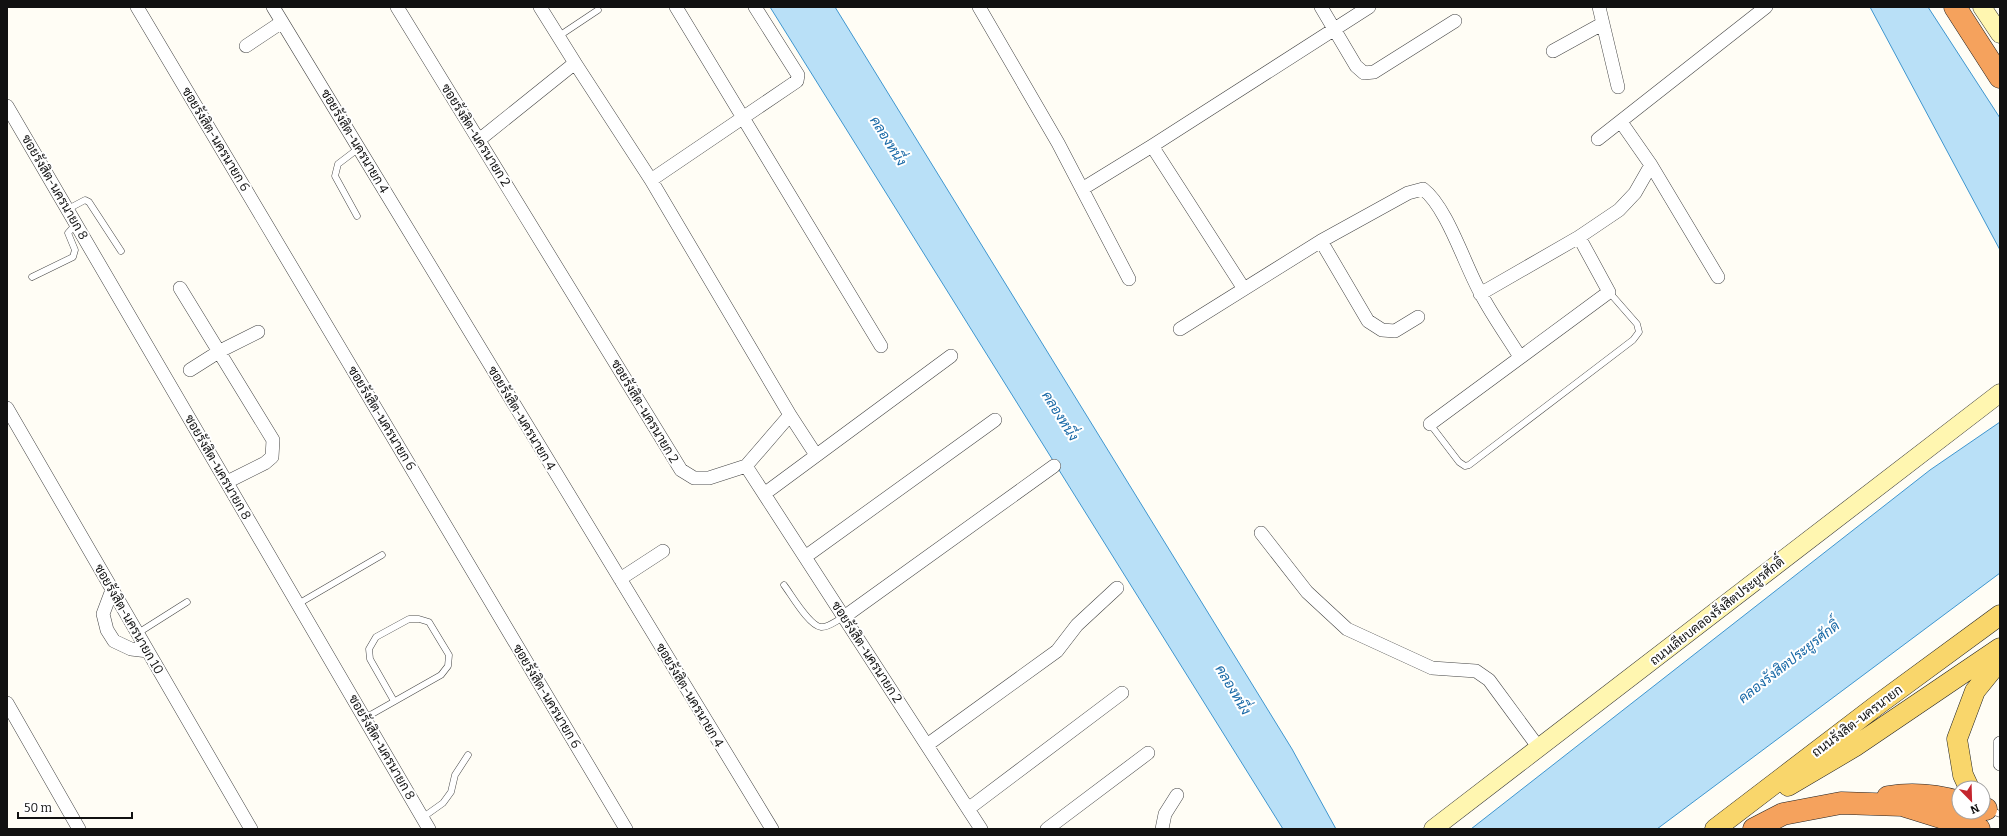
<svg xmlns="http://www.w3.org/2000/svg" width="2007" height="836" viewBox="0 0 2007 836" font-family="Bitter,Sarabun,serif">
<rect width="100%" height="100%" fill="#fffdf5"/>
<path fill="#b9e0f7" stroke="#3f96cf" d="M770,7H835L1292,749L1336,829H1283Z
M1870,7H1928L2000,118V250Z
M2000,422V573L1657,829H1471L1930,470Z"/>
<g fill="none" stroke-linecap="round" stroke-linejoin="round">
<defs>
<path id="lane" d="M559,36L598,10
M68,209L85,200L89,202L121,251
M357,216L335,176L338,164L359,148
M32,277L73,257L75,250L68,233L76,224
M1430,424L1459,462L1465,466L1469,465L1633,340L1639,332L1637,324L1609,292
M784,585C791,594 809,626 821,627C828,628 837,620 844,617
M298,604L382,555
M138,633L187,602
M365,718L441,675L448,666L449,655L429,622L419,619H409L376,637L369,649L370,659L394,701
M1989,810L2000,814
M422,818L443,803L451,792L455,775L468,755"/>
<path id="street" d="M137,7L626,829
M273,7L772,829
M397,7L681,470L694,478H709L746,466L981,829
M676,7L881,346
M979,7L1058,143L1129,279
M1321,7L1356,66L1364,73L1374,72L1455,21
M1599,7L1618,87
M246,46L282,22
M1553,51L1602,24
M575,63L651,180L790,415L746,466
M7,106L429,829
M1621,122L1651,165L1718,277
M1598,139L1766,7
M479,140L575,63L540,7
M1152,146L1244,289
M651,180L797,81L798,75L755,7
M1082,189L1152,146L1369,7
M1321,241L1368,321L1382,330L1395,331L1418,317
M180,288L273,440L272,457L265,463L227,482
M1480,294L1579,237L1619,210L1635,193L1651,165
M1180,329L1321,241L1408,193L1423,189C1447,207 1465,266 1481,294C1492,315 1507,336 1520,357
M190,370L220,351L258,332
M7,408L251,829
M790,415L816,455
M1430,424L1609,292L1579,237
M764,494L951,356
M1261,533L1307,592L1347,629L1432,668L1476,671L1489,680L1539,748
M805,557L995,420
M620,579L663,551
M112,590L103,614L107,630L114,641L131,649L148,651
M844,617L1054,466
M7,703L79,829
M2000,743V764
M927,745L1057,651L1077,625L1117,588
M968,809L1122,693
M1047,829L1148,753
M1162,829L1165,814L1177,795"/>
<path id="secondary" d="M1982,7L2000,34
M1433,829L2000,393"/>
<path id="primary" d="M1788,786L1854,747L2000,648
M1969,788L1963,775L1957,739L1975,691L2000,660
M1715,829L1876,706L2000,615"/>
<path id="highway" d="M1955,7L2000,77
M1888,797C1913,793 1935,795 1959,802
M1983,808L1986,809
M1754,829L1783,814L1841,803L1902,805L1979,829"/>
</defs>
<use href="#lane" stroke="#444" stroke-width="7"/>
<use href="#street" stroke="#444" stroke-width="14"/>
<use href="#secondary" stroke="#333" stroke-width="19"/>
<use href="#primary" stroke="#222" stroke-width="21"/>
<use href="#highway" stroke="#222" stroke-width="23"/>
<use href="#lane" stroke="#fff" stroke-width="6"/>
<use href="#street" stroke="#fff" stroke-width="13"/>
<use href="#secondary" stroke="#fff6b0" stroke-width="18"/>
<use href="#primary" stroke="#f9d66b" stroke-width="20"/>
<use href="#highway" stroke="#f5a25d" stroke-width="22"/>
</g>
<g text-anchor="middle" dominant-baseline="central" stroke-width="4" stroke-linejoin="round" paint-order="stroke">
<g font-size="13" fill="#111" stroke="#fff">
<text transform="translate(476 135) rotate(58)">ซอยรังสิต-นครนายก 2</text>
<text transform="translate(216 139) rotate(59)">ซอยรังสิต-นครนายก 6</text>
<text transform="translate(355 141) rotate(59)">ซอยรังสิต-นครนายก 4</text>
<text transform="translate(55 187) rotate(60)">ซอยรังสิต-นครนายก 8</text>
<text transform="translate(645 411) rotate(59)">ซอยรังสิต-นครนายก 2</text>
<text transform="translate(382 418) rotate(59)">ซอยรังสิต-นครนายก 6</text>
<text transform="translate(522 418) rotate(59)">ซอยรังสิต-นครนายก 4</text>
<text transform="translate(218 467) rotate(60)">ซอยรังสิต-นครนายก 8</text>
<text transform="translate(1717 611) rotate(-38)">ถนนเลียบคลองรังสิตประยูรศักดิ์</text>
<text transform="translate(129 619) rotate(60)">ซอยรังสิต-นครนายก 10</text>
<text transform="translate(867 652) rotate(57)">ซอยรังสิต-นครนายก 2</text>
<text transform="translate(690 695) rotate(59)">ซอยรังสิต-นครนายก 4</text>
<text transform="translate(547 696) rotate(59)">ซอยรังสิต-นครนายก 6</text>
<text transform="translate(1857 721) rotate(-37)">ถนนรังสิต-นครนายก</text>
<text transform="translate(382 747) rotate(60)">ซอยรังสิต-นครนายก 8</text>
</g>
<g font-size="14" font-style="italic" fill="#1768a6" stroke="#fff">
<text transform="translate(888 141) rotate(58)">คลองหนึ่ง</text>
<text transform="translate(1060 416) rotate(58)">คลองหนึ่ง</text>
<text transform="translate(1789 662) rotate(-38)">คลองรังสิตประยูรศักดิ์</text>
<text transform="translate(1233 690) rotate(59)">คลองหนึ่ง</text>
</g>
</g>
<rect width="2007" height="836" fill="none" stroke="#111111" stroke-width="16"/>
<g transform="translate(1971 800) rotate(157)"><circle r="19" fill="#ffffff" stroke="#a0a0a0"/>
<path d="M0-3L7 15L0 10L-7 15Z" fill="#c4262e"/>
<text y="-6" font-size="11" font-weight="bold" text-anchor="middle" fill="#111111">N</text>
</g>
<path d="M18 812v6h114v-6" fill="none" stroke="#111111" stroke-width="2"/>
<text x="24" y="812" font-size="12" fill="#111111" stroke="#ffffff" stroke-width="3" paint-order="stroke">50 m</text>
</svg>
